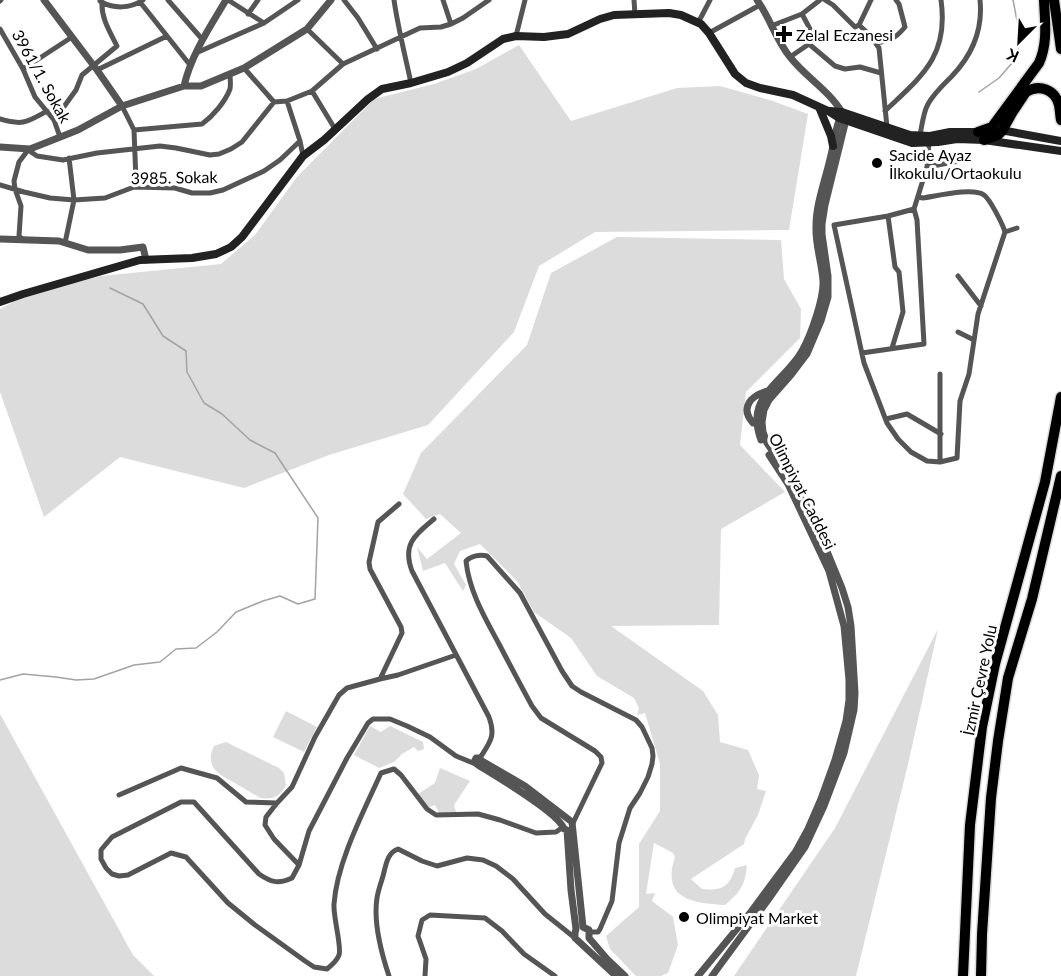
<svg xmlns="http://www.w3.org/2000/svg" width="1061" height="976" viewBox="0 0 1061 976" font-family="Lato,sans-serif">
<rect width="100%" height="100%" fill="#fff"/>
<path fill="#dcdcdc" d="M519,45L571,121L677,88L720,86L773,101L808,114L789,230L595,232L539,266L514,332L428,425L329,455L244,488L120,457L44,517L0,392V309L26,295L101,276L221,264L255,235L297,177L374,99L434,84L476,69Z
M617,237L781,240L784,279L801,309L800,338L746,392L740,445L785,492L721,529L719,625L611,626L703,691L718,715L720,742L748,750L759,775L757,789L766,791L758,815L745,839L744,844L691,879L702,889C721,891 730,887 735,868L747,865C745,886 740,892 725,905C692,903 661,899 675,857L673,853L654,843L646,894L655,893L652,901L673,917L678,945L668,973L661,976H636L610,949L606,936L639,907V844L660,811V764L645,713L637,715L639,708L634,698L597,676L571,638L534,612L517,581L480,544L460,551L454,564L466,585L463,591L445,563L423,571L417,547L427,559L461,533L440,514L426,519L403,494L421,453L527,345L551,273Z
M938,629L909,760L856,976H734L835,828Z
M286,711L317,727L304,752L273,737Z
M0,714L133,955L154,976H0Z
M370,726L381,732L390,726L423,742L424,749L418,751L414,747L402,754L394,762L379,768L354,755Z
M226,742L279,768L284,773L286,785C281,796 273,800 260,798C252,793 243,788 235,783C219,775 204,767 214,746Z
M440,768L470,781L454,805L456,812L439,813L435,805L428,808L418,794L435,783Z"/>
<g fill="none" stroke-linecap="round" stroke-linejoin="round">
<path stroke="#a3a3a3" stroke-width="1.5" d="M979,92L999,78L1012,63L1021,41L1013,0
M0,680L23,674L56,677L76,680L94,679L134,665L160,662L176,649L196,648L217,632L236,612L263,601L280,596L298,604L315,599L318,518L275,453L250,440L222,414L204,403L187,372L186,351L163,336L143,304L110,288"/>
<defs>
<path id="motorway" d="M1054,0L1061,49
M978,132L992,127L1039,63C1048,43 1045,22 1044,0
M984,140L998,135L1002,131L1012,113L1026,92C1039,84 1055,89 1059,105C1060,110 1060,115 1061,120
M963,976L970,825L982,727L995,664L1045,482L1061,397
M981,976L982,934L991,798L998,741L1008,678L1032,599L1061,476"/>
</defs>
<use href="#motorway" stroke="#dbdbdb" stroke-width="13"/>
<path stroke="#555" stroke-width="5" d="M168,0L202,39
M228,0L264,23
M344,0L358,18L377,49
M394,0C398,28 405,55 411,83
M443,0L451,24
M634,0L635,15
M825,0L833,5L855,27L859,25L871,36L879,48L887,127
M0,1L1,0
M100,1C113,9 130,9 143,0
M140,2L190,65
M248,14L258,0
M802,14L810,29L816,35L809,44
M698,23L710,0
M859,25L871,0
M771,26L802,14L820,0
M0,29L23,69L35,97L54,120L60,137
M307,29L343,64
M709,33L760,5
M516,36L525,0
M876,43C890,41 896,38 905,27L899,4L896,0
M196,53L264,23L298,0
M790,57L809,44L835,66L845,69L860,67L881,73
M244,68L274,102
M23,69L72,37
M97,70L167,36
M312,91L335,129
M287,101L300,141L303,156
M122,106L134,130L136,181L134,187
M885,111C922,76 949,56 941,0
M0,119C23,126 27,122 47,111
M56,125L63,108L76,90L82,75L117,46C110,32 101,18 102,2
M134,130L202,124C213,116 225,102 230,89C231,84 230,79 230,74
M920,135C922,126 923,113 928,104C934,93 944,84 952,76C972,55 983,29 980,0
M927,167L929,143
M0,185L24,192L50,198L74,200L105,198L134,187L175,188L192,193H210L223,190L264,171L280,160L300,141
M918,197L923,198C937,196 973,187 984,195C990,199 1003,225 1005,232L978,314L969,374L960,401L957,458L940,462L927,461L911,452L898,439L887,423L864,363L834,225L888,216L914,209L927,167L959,161
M888,216L895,267L899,272L903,312L892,348
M1005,232L1017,228
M22,239L19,236L21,206L15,189L14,181L19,162L28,150L37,156L63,160L97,153L160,146L176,148L210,155L219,154L231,149L242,142L274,102L287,101L312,91L343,64L420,28L441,27L451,24L463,18L489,0
M65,243L74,200L69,158
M958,276L981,306
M958,332L974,340
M862,353L924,344L917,220L914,209
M886,419L907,414L941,434
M940,462V374
M434,519C415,535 402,544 412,571L489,717C496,736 490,742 480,758
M380,679L402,633L401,627L370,569L369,562L378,522L399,504
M478,765L456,756L430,737L407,726L390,719H373L368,723L347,758L309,831L299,865L292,878C279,884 272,883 259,874L194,802H181L112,837L101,850V859L106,868L112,874L119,876L128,875L171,853L186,857L228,903L255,925L305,961L314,967L327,969C332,965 337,961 339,955C342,947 333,917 334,904C337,862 363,813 381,773L394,769L401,775L427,809L436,815L478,814L500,820L536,833L556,832L563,827
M119,795L181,768L217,778L246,802L277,803
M573,823L602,763L601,757L595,751L541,718L532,706C521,686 510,665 499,644C485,618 469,591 466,561C471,556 480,554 487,556L520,593L562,671L572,686L581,692L636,720L642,727L652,748L653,756L652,764L648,777L640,793L630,808L619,843L612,901L600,929L598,932H590
M299,865L274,839L265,825L266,817L277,803L292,787L315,737L339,695L347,688L380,679L398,675L456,655
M389,976C381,952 373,923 377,898C378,891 381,883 383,876C386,865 387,853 398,849L422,861L437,866L467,858L483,860L496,866L513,879L545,914L575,938
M425,976L426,959L418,936L422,920L430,915L485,918L502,931L524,954L555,976"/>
<path stroke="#555" stroke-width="7" d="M44,0L97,70L122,106
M184,86C191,55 210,27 226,0
M0,147L30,149L78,130L122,106L184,86H201L244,68L307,29L331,0
M0,239L59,241L88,250H120L143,247L146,260
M758,421L753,423C739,407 752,395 768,391
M761,440C744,395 784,383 802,351C811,335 824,298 823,281C822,263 815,245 816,226C816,204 825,181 830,159C834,145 835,128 841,115
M478,765L476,763L475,760L476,758H479L482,761L525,786L572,822L583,927L589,930V938L607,959L625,976
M478,765C494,775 559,813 564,829L567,830L571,890L576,929L575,933V938L616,976
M698,976L750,913L796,851L808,829L821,799L835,760L846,721L849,700V680L844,626L829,571L788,484L769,455
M712,976L768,900L805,847L824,806L844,753L854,710L855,693L851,626L848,607L842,588L813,517L784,468L767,443L763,432L762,422L764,410L769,400L791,375L807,354L821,321L828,297V276L822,234V224L825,205L846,120C834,93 808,80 790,57C776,40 770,18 757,0"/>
<path stroke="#222" stroke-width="8" d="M819,107L831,136L833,146
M830,111L842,112L910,135L930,136L950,132H982
M997,131H1006L1061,141
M0,302L23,294L140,260L192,258L216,254L231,247L242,237L303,156L324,140L368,99L382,89L411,83L448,72L467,63L503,39L516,36L544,37L568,34L600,19L614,15L669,13L681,15L701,24L709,33L735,74L746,83L760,88L793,95L828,111L839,118L912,143L938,142L957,139L984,140L1061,151"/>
<use href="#motorway" stroke="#000" stroke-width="10"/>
</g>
<g fill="#000" stroke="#fff" stroke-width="2">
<path d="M781 25h6v6h6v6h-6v6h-6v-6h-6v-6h6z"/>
<circle cx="877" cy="163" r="6"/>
<circle cx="684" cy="917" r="6"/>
</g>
<g text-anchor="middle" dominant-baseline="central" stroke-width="6" stroke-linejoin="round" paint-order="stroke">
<g font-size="16" fill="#000" stroke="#fff" text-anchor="start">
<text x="796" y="34">Zelal Eczanesi</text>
<text x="889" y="154">Sacide Ayaz<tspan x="889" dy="18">İlkokulu/Ortaokulu</tspan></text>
<text x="696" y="917">Olimpiyat Market</text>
</g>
<g font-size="16" fill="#000" stroke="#fff">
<text transform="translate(42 76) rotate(61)">3961/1. Sokak</text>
<text transform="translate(174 177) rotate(-1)">3985. Sokak</text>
<text transform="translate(803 491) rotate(63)">Olimpiyat Caddesi</text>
<text transform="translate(979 680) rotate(-78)">İzmir Çevre Yolu</text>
</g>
</g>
<g transform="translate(1019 42) rotate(204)" stroke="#ffffff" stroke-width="4.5" paint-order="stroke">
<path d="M0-4.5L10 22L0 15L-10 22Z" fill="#000000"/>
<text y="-9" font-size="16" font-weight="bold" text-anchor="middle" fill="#000000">K</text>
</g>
</svg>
